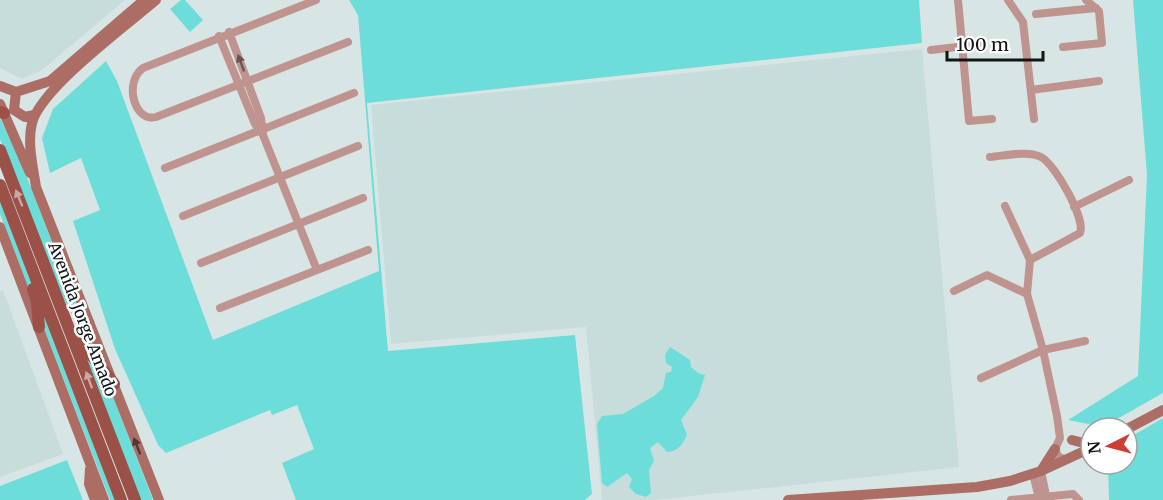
<svg xmlns="http://www.w3.org/2000/svg" width="1163" height="500" viewBox="0 0 1163 500" font-family="Merriweather,serif">
<rect width="100%" height="100%" fill="#d8e5e5"/>
<path fill="#c6dddb" d="M0,0H125L42,70L22,79L0,68Z
M922,49L959,467L655,500H602L586,327L391,344L371,105Z
M3,290L63,454L0,477V291Z"/>
<path fill="#6dddda" d="M181,0H185L203,20L190,32L170,9Z
M349,0H919L922,43L367,103L388,351L575,335L592,494L585,500H296L282,463L314,449L297,405L272,415L270,410L166,453L158,445L115,349L73,221L100,210L81,158L50,173L42,138L53,109L106,61L117,81L213,340L379,271L358,15Z
M1133,0H1163V393L1103,427L1068,420L1138,376L1147,175Z
M0,118L20,160L98,358C53,292 29,213 0,139Z
M0,192L118,500H110L0,214Z
M78,341L110,388L153,500H140Z
M670,347L690,360L691,367L698,373L705,375L698,397L681,420L687,435C682,445 679,451 667,452L658,442L650,448L654,461L649,470L651,493L646,497L636,494L629,487L632,479L627,473L607,487L602,483L597,424L602,416L623,414L654,396L663,388L666,373L671,372L672,367L666,363L665,355Z
M1163,418V500H1109L1108,464H1127V439Z
M67,460L83,500H0V486Z"/>
<g fill="none" stroke-linecap="round" stroke-linejoin="round">
<path stroke="#c0948e" stroke-width="8" d="M316,0L143,68C123,83 135,123 156,117L348,42
M958,0L969,121L992,119
M1008,0L1023,22L1034,119
M1036,14L1096,8
M229,32L261,118L263,133
M219,36L255,124L263,135L317,270
M1063,47L1102,43L1099,11L1086,0
M931,50L983,44
M1031,90L1099,81
M990,157C1004,156 1028,150 1041,157C1055,164 1086,219 1080,233L1030,260
M165,168L354,93
M1005,206L1030,260L1027,294
M1074,207L1129,180
M183,216L358,146
M201,263L363,198
M954,291L987,275L1027,294L1043,350L1057,416L1060,438L1055,449L1058,456L1065,460
M220,308L368,250
M981,378L1043,350L1085,341
M1041,471L1047,500
M1033,474L1039,498
M1011,500L1073,494L1079,500"/>
<path stroke="#ac6d65" stroke-width="10" d="M156,0C127,25 41,88 32,123C27,143 33,167 36,187L159,500
M0,86L16,92
M16,92L50,81L144,0
M16,92L14,110L25,117L34,115
M0,104L30,173
M0,227L104,500
M1127,429L1163,410
M1072,440L1091,445
M90,469L89,484L95,500
M1041,471L1055,449
M788,500L977,487L1010,481L1041,471L1091,448"/>
<path stroke="#9b5048" stroke-width="12" d="M0,112L4,113
M0,150L135,500
M0,185L121,500
M33,289L37,302L39,327
M76,335L114,384"/>
</g>
<defs><path id="oneway-solid" d="M-6-.8H1V-3.2L6.5 0L1 3.2V.8H-6Z" transform="scale(1.5)"/></defs>
<use fill="#685451" href="#oneway-solid" transform="translate(241 63) rotate(-110)"/>
<g fill="#cda8a4">
<use href="#oneway-solid" transform="translate(19 198) rotate(-112)"/>
<use href="#oneway-solid" transform="translate(89 380) rotate(-110)"/>
</g>
<use fill="#4e3834" href="#oneway-solid" transform="translate(137 446) rotate(-111)"/>
<g text-anchor="middle" dominant-baseline="central" stroke-width="5" stroke-linejoin="round" paint-order="stroke">
<g font-size="16" fill="#101414" stroke="#fff">
<text transform="translate(83 319) rotate(69)">Avenida Jorge Amado</text>
</g>
</g>
<g transform="translate(1109 446) rotate(264)"><circle r="28" fill="#ffffff" stroke="#9fa1a1" stroke-width="1.5"/>
<path d="M0-4.5L10 22L0 15L-10 22Z" fill="#cc3f36"/>
<text y="-9" font-size="16" font-weight="bold" text-anchor="middle" fill="#101414">N</text>
</g>
<path d="M947 51v9h96v-9" fill="none" stroke="#101414" stroke-width="3"/>
<text x="956" y="51" font-size="18" fill="#101414" stroke="#ffffff" stroke-width="4.5" paint-order="stroke">100 m</text>
</svg>
